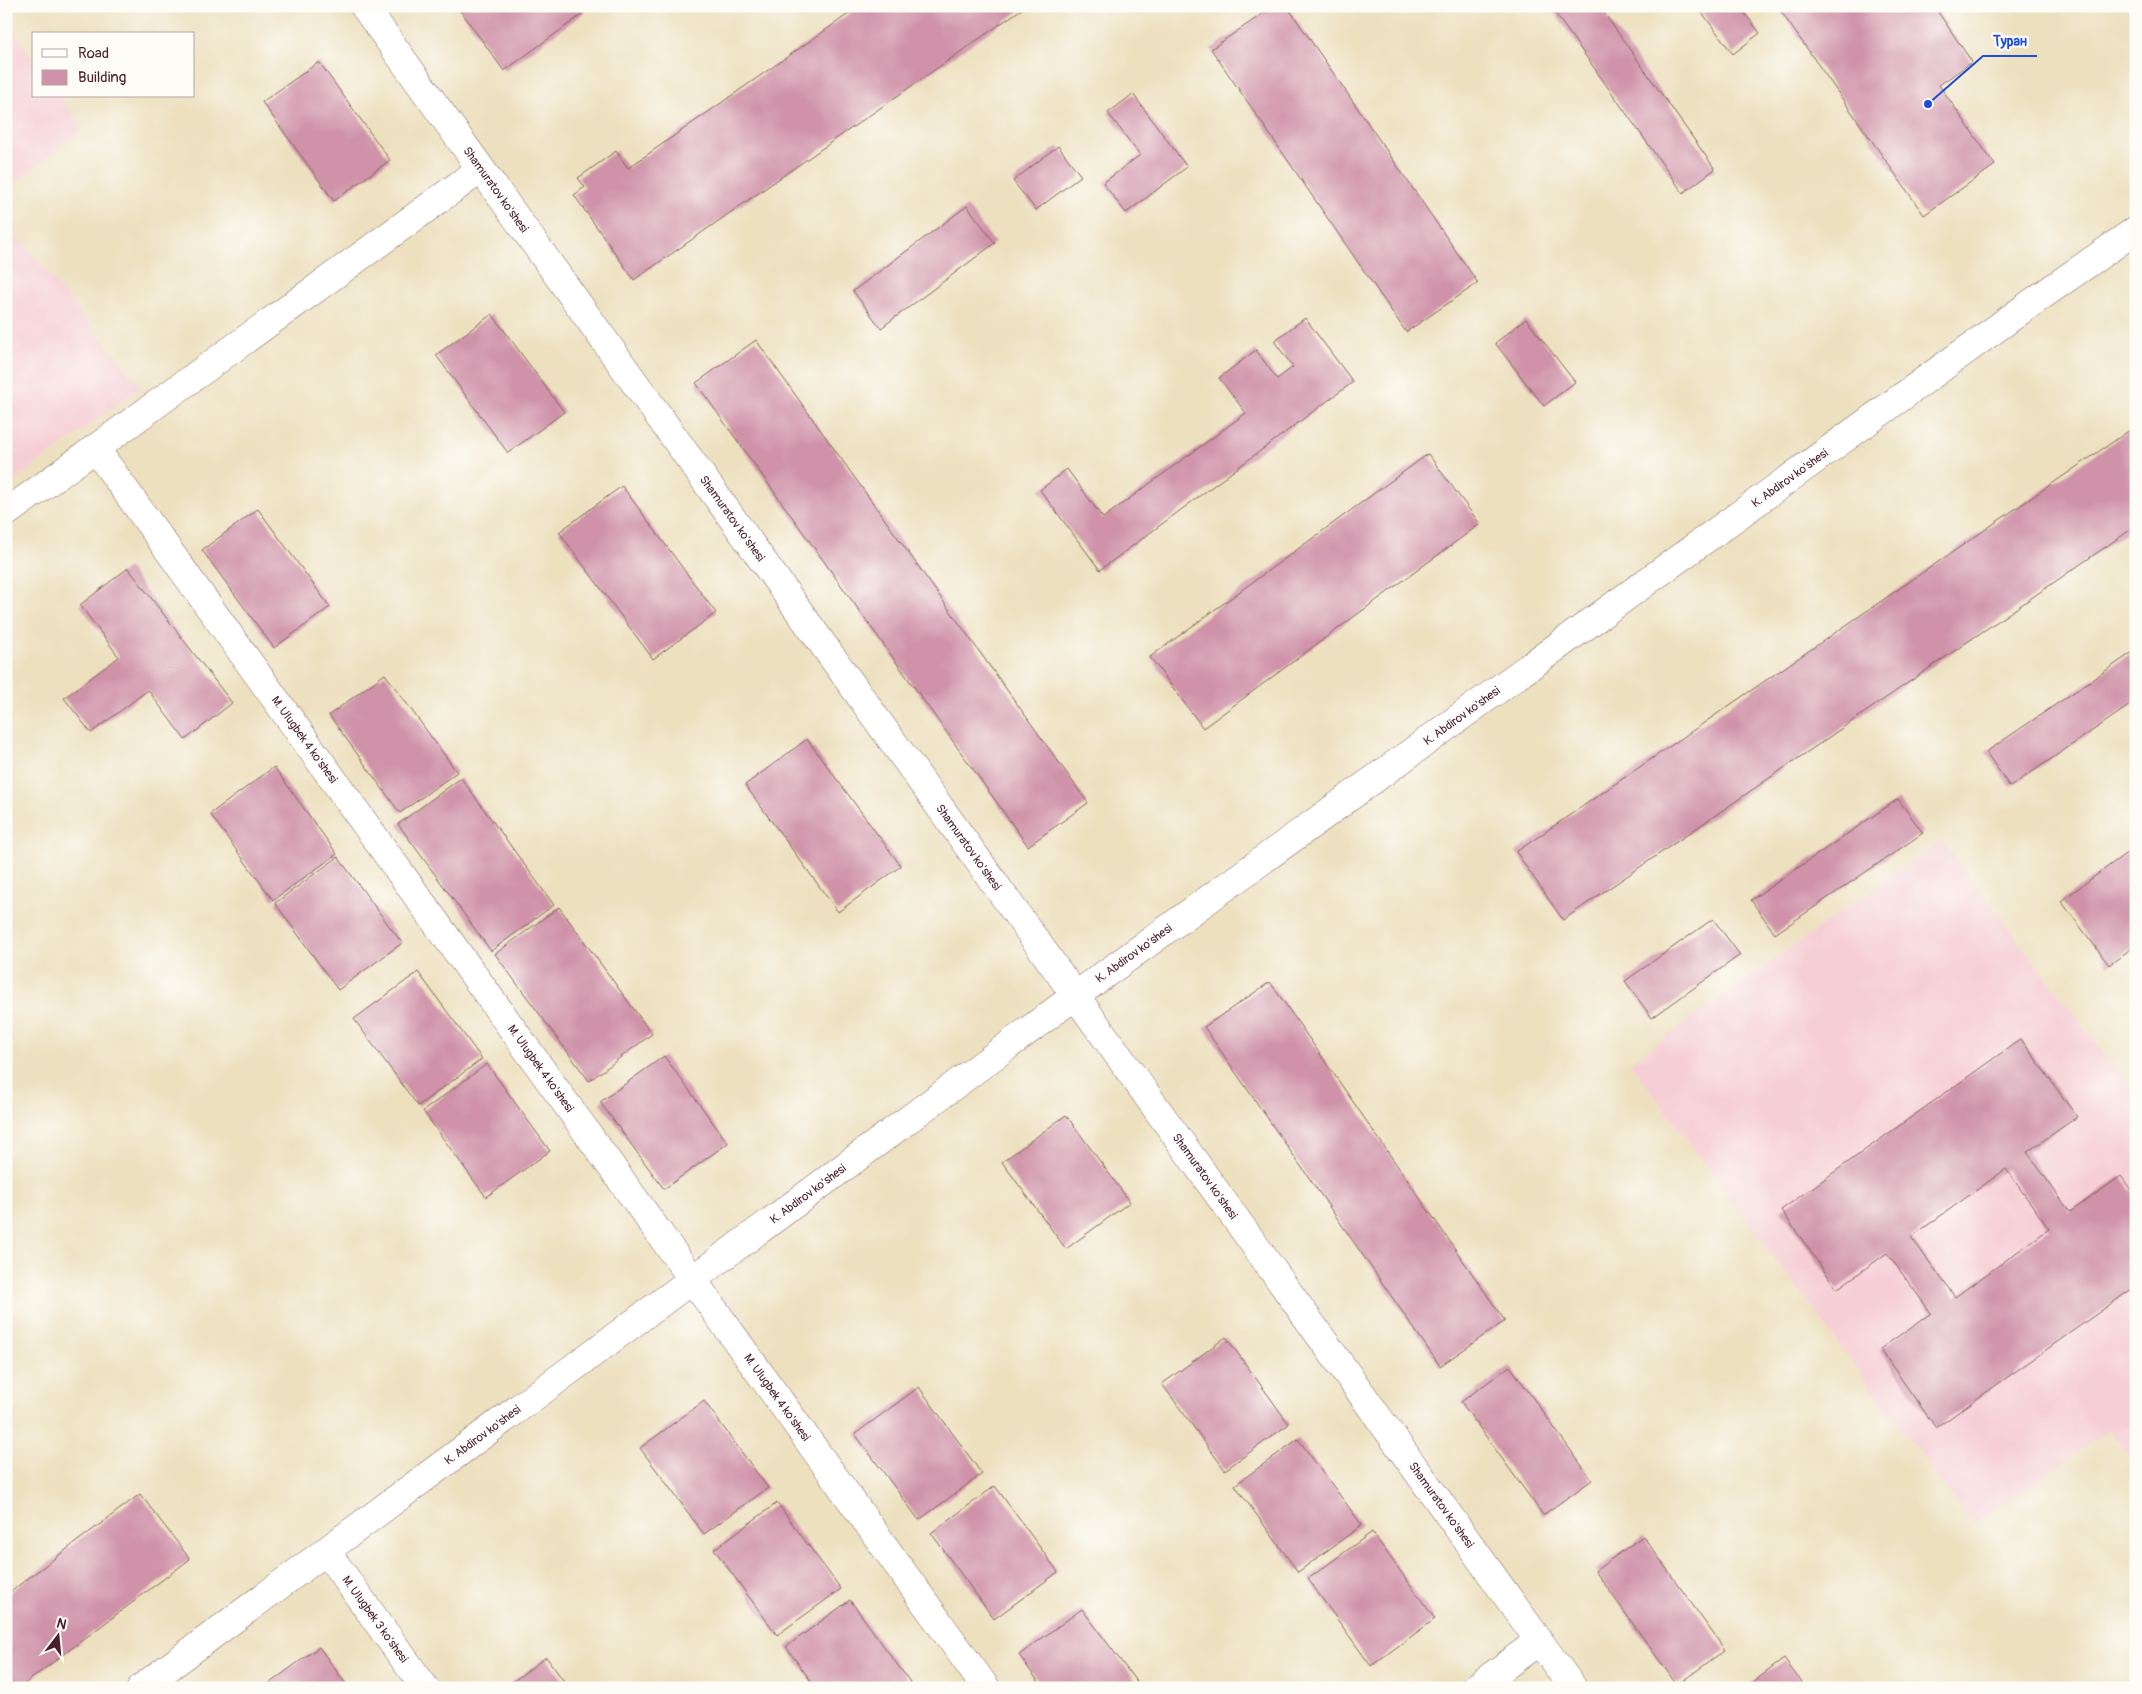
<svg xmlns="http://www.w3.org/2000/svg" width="2142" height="1694" viewBox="0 0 2142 1694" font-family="Pangolin,sans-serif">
<rect width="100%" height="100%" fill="#fdfcf7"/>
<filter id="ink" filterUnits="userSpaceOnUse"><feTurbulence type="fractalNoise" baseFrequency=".02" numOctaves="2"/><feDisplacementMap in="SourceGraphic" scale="10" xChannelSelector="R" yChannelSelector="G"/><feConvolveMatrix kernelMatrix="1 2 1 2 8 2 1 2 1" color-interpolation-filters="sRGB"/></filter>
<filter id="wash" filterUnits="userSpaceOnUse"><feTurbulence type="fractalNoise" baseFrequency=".0096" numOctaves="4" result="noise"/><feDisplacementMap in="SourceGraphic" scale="20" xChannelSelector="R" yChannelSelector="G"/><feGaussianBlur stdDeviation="1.12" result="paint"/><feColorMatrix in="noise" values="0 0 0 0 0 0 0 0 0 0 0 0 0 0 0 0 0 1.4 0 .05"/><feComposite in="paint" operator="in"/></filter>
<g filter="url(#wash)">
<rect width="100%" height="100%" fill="#ede0bf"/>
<path fill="#f6cfd6" d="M6,20L34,59V96H60L82,128L6,191Z
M6,223L141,387L6,487Z
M1942,840L2136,1096V1463L2110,1429L1974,1526L1630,1063Z"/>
<g id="blocks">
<path fill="#cf92a8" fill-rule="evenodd" d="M457,6H579L584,13L504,71Z
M860,6H1026L634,280L574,195L585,187L578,178L616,151L628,168Z
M1274,6H1287L1478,283L1406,332L1211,49Z
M1550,6H1599L1715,169L1683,193Z
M1697,6H1739L1760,33L1733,54Z
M1777,6H1934L1972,62L1939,85L1995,165L1924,215Z
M319,62L390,160L334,201L262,102Z
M1133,94L1187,167L1126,213L1103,183L1140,155L1108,113Z
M1058,146L1081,176L1036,210L1013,181Z
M967,206L995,243L881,328L853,291Z
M492,314L564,412L508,453L436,355Z
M1305,318L1353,382L1100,570L1040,490L1067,469L1103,518L1246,413L1219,378L1256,350L1277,379L1293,367L1274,341Z
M1526,319L1575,382L1544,406L1495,343Z
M756,340L1088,803L1028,846L696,383Z
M2136,426V526L1563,920L1516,852Z
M1428,454L1480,524L1203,728L1150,657Z
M622,486L716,613L653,659L559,532Z
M258,509L330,607L274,648L202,550Z
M128,568L232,703L185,740L148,690L91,733L64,698L119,657L80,605Z
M2133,652L2136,655V701L2010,787L1986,752Z
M385,674L457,772L400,813L329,715Z
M807,739L901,866L838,912L745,785Z
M274,767L337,854L273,900L210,814Z
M461,778L554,905L491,951L398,824Z
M1898,799L1923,833L1775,934L1751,900Z
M2136,846V945L2109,965L2061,901Z
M338,857L402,943L338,990L275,903Z
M559,907L652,1034L589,1081L495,954Z
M1713,919L1740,955L1652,1018L1625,981Z
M418,972L482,1059L418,1106L354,1019Z
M1270,982L1505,1321L1440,1366L1204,1027Z
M2021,1039L2077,1117L2027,1152L2070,1212L2121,1176L2136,1197V1286L1936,1428L1880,1349L1931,1313L1887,1253L1837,1289L1781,1210ZM2006,1169L2049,1229L1955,1297L1911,1237Z
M664,1056L728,1143L664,1189L600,1102Z
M487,1064L550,1151L486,1197L423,1111Z
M1066,1115L1130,1202L1066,1249L1002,1162Z
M1226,1337L1289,1424L1225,1470L1162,1384Z
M1510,1366L1592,1480L1543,1515L1461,1402Z
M919,1387L982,1474L919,1520L855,1434Z
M704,1401L768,1488L704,1534L640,1448Z
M1298,1439L1362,1525L1298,1572L1235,1485Z
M995,1486L1058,1572L994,1619L931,1533Z
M140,1494L190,1559L19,1688H6V1595Z
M777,1503L841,1589L777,1635L714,1549Z
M1372,1532L1435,1619L1371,1666L1308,1579Z
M1643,1536L1725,1650L1677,1685L1595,1571Z
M850,1600L913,1686L911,1688H816L786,1647Z
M1082,1609L1141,1688H1043L1019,1655Z
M319,1647L349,1688H263Z
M546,1657L569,1688H504Z
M1784,1659L1806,1688H1745Z"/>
</g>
</g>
<g filter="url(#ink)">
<use href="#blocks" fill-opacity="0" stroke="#83635f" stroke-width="1"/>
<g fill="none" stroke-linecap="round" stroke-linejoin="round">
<defs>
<g id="minor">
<path id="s1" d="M364,6L1573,1688"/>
<path id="s2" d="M95,448L986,1688"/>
<path d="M6,513L481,169"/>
<path id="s3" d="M326,1551L425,1688"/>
<path id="s4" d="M141,1688L1075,996L2030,304L2136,230"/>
<path d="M1475,1688L1539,1641"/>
</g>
</defs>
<use href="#minor" stroke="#83635f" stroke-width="29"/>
<use href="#minor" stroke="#fff" stroke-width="28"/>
</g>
</g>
<g text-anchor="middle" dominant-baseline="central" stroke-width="4.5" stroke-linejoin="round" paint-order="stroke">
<g font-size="12" fill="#4a1f2b" stroke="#fdfcf7">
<text stroke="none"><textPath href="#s1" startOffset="226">Shamuratov ko'shesi</textPath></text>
<text stroke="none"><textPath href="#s4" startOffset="2045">K. Abdirov ko'shesi</textPath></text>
<text stroke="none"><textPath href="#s1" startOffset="631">Shamuratov ko'shesi</textPath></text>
<text stroke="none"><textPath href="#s4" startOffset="1640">K. Abdirov ko'shesi</textPath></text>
<text stroke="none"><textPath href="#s2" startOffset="359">M. Ulugbek 4 ko'shesi</textPath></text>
<text stroke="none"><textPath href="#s1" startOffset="1036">Shamuratov ko'shesi</textPath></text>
<text stroke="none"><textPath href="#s4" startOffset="1235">K. Abdirov ko'shesi</textPath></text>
<text stroke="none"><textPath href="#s2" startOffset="764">M. Ulugbek 4 ko'shesi</textPath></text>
<text stroke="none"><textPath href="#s1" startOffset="1441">Shamuratov ko'shesi</textPath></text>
<text stroke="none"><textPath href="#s4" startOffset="830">K. Abdirov ko'shesi</textPath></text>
<text stroke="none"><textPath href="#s2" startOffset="1169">M. Ulugbek 4 ko'shesi</textPath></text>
<text stroke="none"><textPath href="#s4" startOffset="425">K. Abdirov ko'shesi</textPath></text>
<text stroke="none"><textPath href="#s1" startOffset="1846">Shamuratov ko'shesi</textPath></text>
<text stroke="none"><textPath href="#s3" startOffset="84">M. Ulugbek 3 ko'shesi</textPath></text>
</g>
</g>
<path fill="none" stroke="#1d4ed8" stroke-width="2" d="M1928 104L1983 56H2037"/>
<circle fill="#1d4ed8" stroke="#fdfcf7" stroke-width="2" cx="1928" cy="104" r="5"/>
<g font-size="14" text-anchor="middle" font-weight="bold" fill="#1d4ed8" stroke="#fdfcf7" stroke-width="4.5" stroke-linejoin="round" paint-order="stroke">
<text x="2010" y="46">Туран</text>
</g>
<rect width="2142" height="1694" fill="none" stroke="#fdfcf7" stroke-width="25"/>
<rect x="32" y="32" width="162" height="65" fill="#fdfcf7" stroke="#b5a4a5"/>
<rect x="42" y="49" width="25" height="8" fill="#ffffff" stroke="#b5a4a5"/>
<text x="78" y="58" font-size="15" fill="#4a1f2b">Road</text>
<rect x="42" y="70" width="25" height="15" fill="#cf92a8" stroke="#b5a4a5"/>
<text x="78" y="82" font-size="15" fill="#4a1f2b">Building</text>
<g transform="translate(58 1636) rotate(16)" stroke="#fdfcf7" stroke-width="4" paint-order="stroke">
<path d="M0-4L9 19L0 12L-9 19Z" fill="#4a1f2b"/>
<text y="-8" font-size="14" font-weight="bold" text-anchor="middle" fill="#4a1f2b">N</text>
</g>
</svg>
